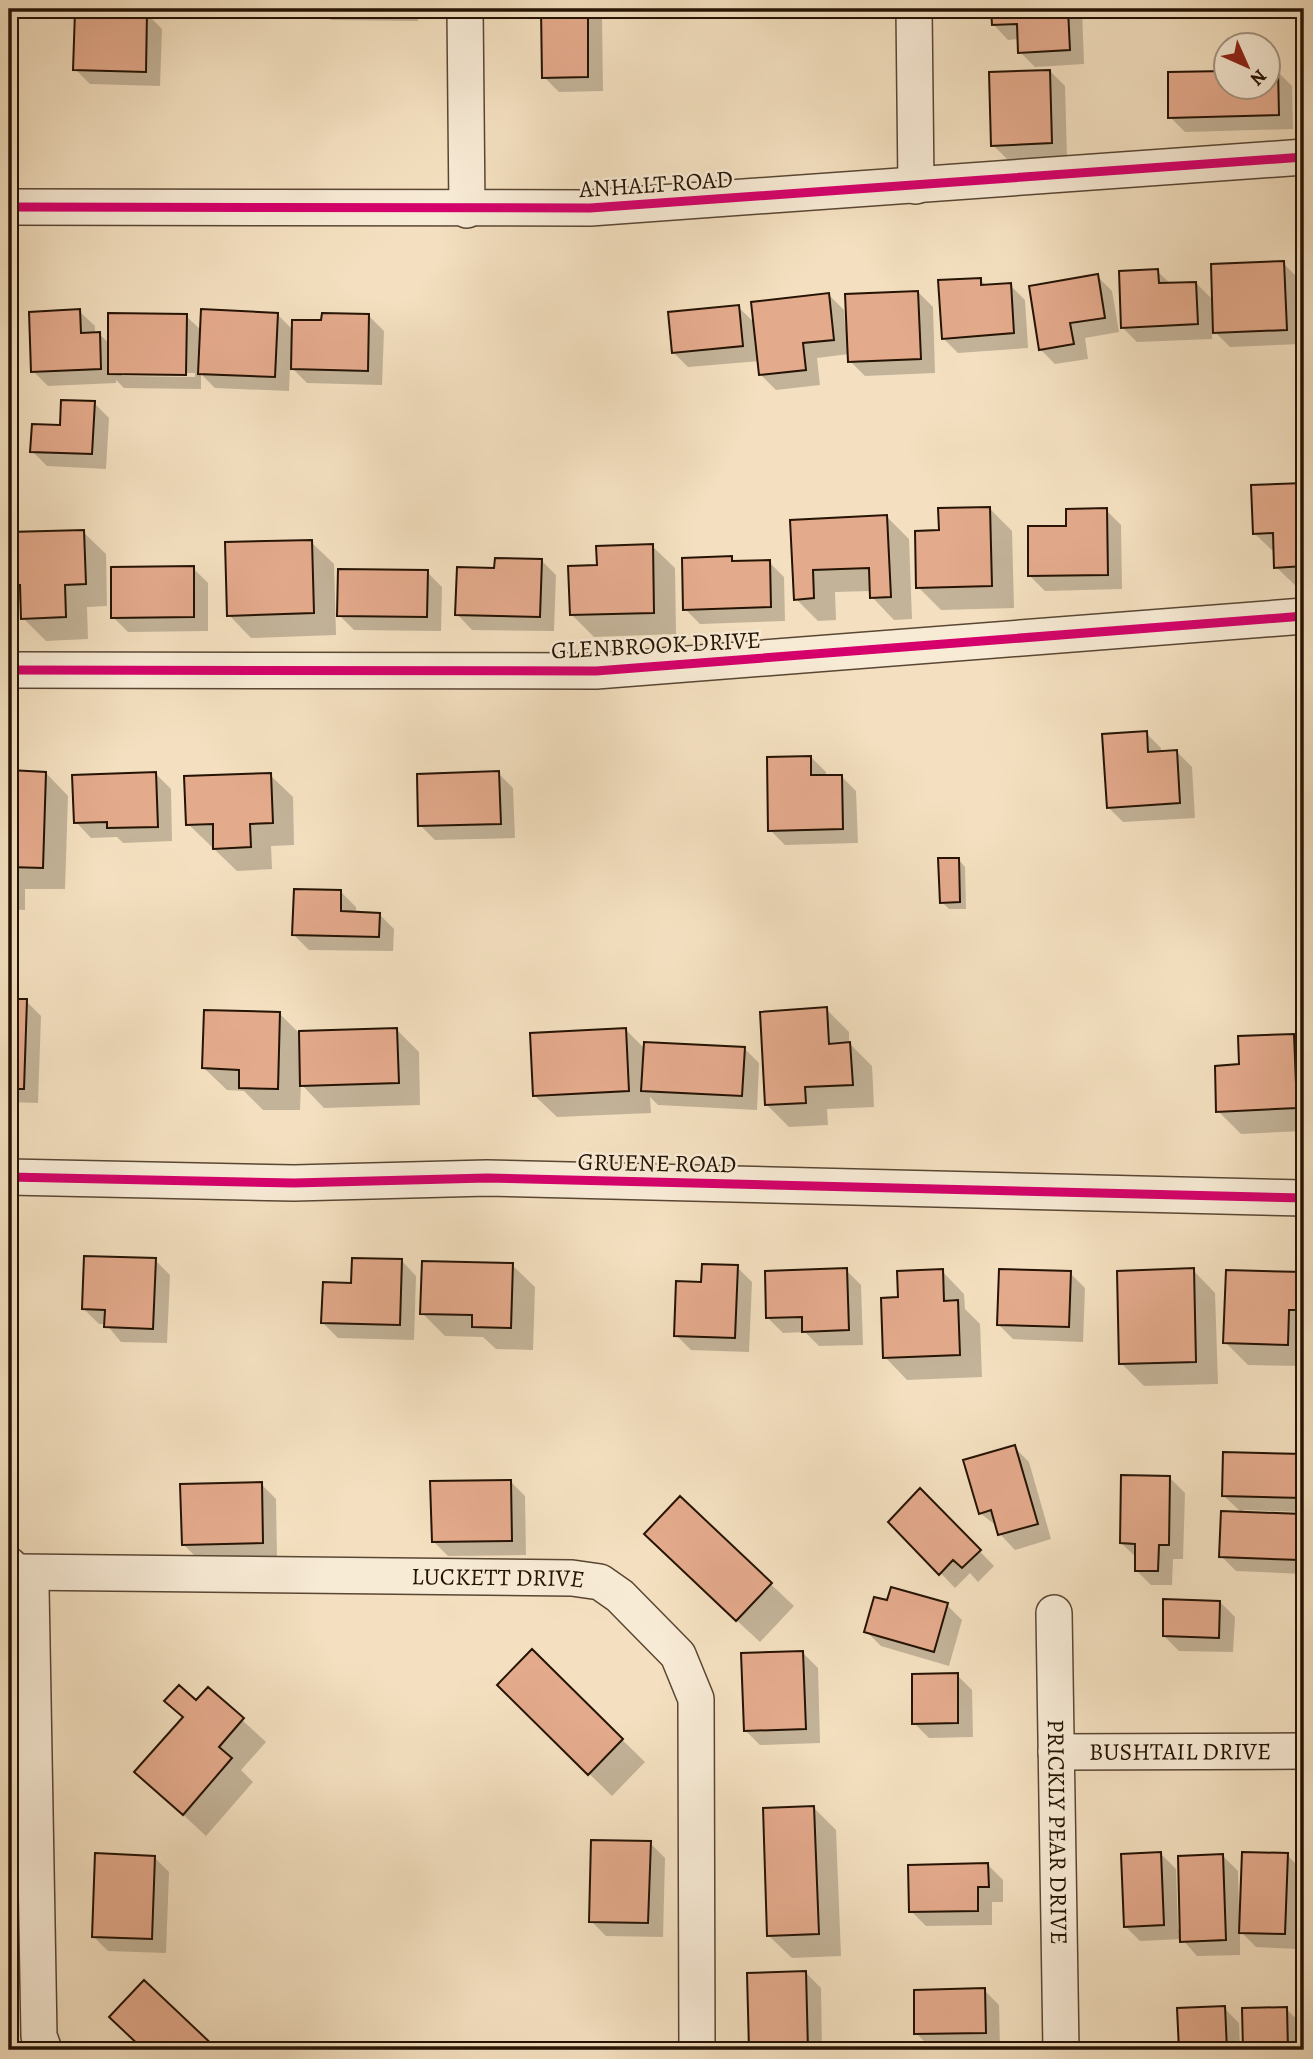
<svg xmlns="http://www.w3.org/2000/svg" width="1313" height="2059" viewBox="0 0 1313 2059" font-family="Alegreya,serif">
<rect width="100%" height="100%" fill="#f4e0c0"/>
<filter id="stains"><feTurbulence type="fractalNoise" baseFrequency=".00286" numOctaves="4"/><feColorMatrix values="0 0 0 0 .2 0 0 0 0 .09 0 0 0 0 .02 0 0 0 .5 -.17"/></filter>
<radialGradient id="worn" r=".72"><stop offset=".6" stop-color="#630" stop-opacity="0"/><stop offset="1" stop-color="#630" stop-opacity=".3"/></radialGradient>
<path fill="#0003" fill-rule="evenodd" d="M85,9H157L144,11L162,29L160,86L90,84L75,69L89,13Z
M320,9H418V21L331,20Z
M543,9H595L602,16L603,91L559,92L544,77Z
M993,9H1082L1084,64L1035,67L1020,52L1019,39L1008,40L993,24Z
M1050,71L1065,86L1067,157L1008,160L993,145Z
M1268,71H1277L1292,86L1293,129L1185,132L1170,117L1226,88H1268Z
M1283,263L1298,278L1301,344L1230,347L1212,329V339L1137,342L1122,327L1157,271L1171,284L1196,283L1214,301Z
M1097,276L1112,291L1119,332L1085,338L1088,359L1055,364L1040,349Z
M980,279L987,287L1010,285L1025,300L1028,348L958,353L943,338Z
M918,292L933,307L935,373L865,376L850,361L849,354L817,358L820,385L776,390L761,375L760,361L688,367L673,352L738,307L756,324L829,295L844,310L845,324L848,323Z
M79,311L95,326V334H99L110,344L186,316L202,331L277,314L294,331L369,316L384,331L382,385L307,383L290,366L289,391L215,388L201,374V389L124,388L116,380V383L48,386L33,371ZM122,373H195V377L122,376Z
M94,403L109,418L106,469L47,466L32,451Z
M1304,485V589H1299L1276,567V554L1254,533L1252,487Z
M989,508L1012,531L1014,608L941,610L918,587L941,532Z
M1106,510L1121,525L1122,589L1045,591L1030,576L1068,527Z
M887,517L909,539L912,619L894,620L872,597L871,591L835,592L836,620L818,621L796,599L792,521Z
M83,532L106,554L107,606L87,607L88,639L46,641L23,618V605L9,591V534Z
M311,542L334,564L336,635L251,638L229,615Z
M652,546L675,568L676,634L594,637L571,614L598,567Z
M731,558L736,563L769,562L784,577L785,621L700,624L685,609Z
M541,560L556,575L554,631L472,630L457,614L496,570Z
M193,568L208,583V631L128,632L113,617Z
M427,572L442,587L441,631L354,630L339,615Z
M1146,733L1161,748V753L1177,752L1192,767L1195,818L1123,822L1108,807Z
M811,757L826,772V777L841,776L856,791L858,843L785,845L770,830Z
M9,772L46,773L68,796L65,889H25V910L9,909Z
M498,773L513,788L515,838L435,840L420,825Z
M156,774L171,789L172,841L123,843L117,837L91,838L76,822Z
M270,775L293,797L294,845L271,846L272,869L237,871L188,824Z
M958,859L965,867L966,909H949L942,902Z
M341,892L356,907V914H379L394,929L393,951L309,950L294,935Z
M9,1001H26L41,1016L38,1103L9,1102Z
M826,1009L849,1032V1043L872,1066L874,1107L827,1109L828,1125L789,1127L766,1104Z
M279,1013L299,1033L397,1030L419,1052L420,1105L324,1108L301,1084L300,1110H263L244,1091L227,1090L204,1068Z
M626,1030L645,1049L744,1048L759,1063L757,1110L658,1105L650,1097L651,1113L557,1117L534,1095Z
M1294,1036L1304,1046V1131L1241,1134L1218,1111L1241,1066Z
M155,1260L170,1275L167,1343L121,1342L106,1324H99L84,1309Z
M401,1260L416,1276L414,1340L338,1338L323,1323L353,1285Z
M512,1265L535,1287L533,1350L496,1349L483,1337L445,1336L422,1313Z
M737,1267L752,1282L749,1352L691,1350L676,1335L702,1283Z
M846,1270L861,1285L863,1345L819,1346L805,1332L783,1333L768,1318Z
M1193,1270L1215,1293L1218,1384L1144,1386L1121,1363Z
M942,1271L964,1294L965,1309L980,1324L982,1377L907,1380L885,1357L900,1298Z
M1227,1271L1304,1274V1366L1248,1365L1225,1342Z
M1070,1273L1085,1288L1083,1342L1013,1339L998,1324Z
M1014,1447L1029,1462L1051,1539L1015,1550L1000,1534L998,1527L980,1513Z
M1304,1456V1512L1243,1510V1513L1301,1516L1304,1519V1574L1236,1571L1221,1556L1242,1513L1223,1495Z
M1170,1478L1185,1493L1183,1559H1173L1172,1585H1151L1136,1570L1137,1558L1121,1543Z
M510,1481L525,1496L526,1555L448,1556L433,1541Z
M261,1484L276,1499L277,1557L198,1559L183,1544Z
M920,1490L994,1566L978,1582L970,1573L955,1588L891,1522Z
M680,1499L794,1606L760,1642L668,1557Z
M888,1602L947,1605L962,1620L949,1666L881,1646L866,1631Z
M1220,1602L1235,1617L1233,1652L1179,1651L1164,1636Z
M532,1652L645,1762L612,1796L499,1685Z
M803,1653L818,1668L820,1743L760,1745L745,1730Z
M957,1675L972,1690L973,1737L929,1738L914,1723Z
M208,1689L266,1742L241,1770L253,1782L206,1836L137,1772Z
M814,1808L836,1830L841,1956L792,1958L769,1936Z
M650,1843L665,1858L663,1937L606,1936L591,1921Z
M1161,1854L1176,1869L1178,1929H1182L1223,1856L1238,1871L1239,1908H1242L1287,1855L1302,1870L1299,1949L1256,1947L1240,1931V1955L1197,1956L1182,1939L1140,1941L1125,1926Z
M154,1857L169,1872L166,1953L108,1951L93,1936Z
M988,1865L1003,1880V1902H992V1925L926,1926L911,1911Z
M806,1973L821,1988L822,2050H751L749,1974Z
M9,1990L10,1991L9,2037Z
M984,1990L999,2005L1000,2047L933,2050L916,2033Z
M1224,2008L1239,2023L1240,2050H1181L1179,2009Z
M1244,2009H1286L1304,2026L1302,2050H1245Z"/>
<path fill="#e4aa8c" stroke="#251304" stroke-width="2" d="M541,9H588V77L542,78Z
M991,9H1068L1070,50L1018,53L1017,24L992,25Z
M75,11L147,12L146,72L73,70Z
M1268,69H1278L1279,115L1168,118V72L1226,71V88H1268Z
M1050,70L1052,143L991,146L989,72Z
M1284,261L1287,330L1213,333L1211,264Z
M1158,269L1159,283L1196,282L1198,324L1121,328L1119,271Z
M1098,274L1105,318L1070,323L1074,344L1039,350L1029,286Z
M981,278V285L1011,283L1014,333L942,339L938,280Z
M918,291L921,359L848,362L845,294Z
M829,293L834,340L803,343L806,370L759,375L751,302Z
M739,305L743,346L672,353L668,312Z
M80,309L81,333L100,332L101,369L31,372L29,312Z
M201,309L278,313L275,377L198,374Z
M108,313L187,314L186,375L108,374Z
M322,313L369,314L368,371L291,369L292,320H321Z
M61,400L95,401L92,454L30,452L32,424L60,425Z
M1304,483V566L1274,568L1273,533L1253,534L1251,485Z
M990,507L992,586L916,588L915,531L939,530L938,508Z
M1107,508L1108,575L1028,576V526H1066V509Z
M887,515L891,597L870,598L869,568L813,570L814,598L794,600L790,520Z
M84,530L86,584L65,585L66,617L21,619L20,585H9V532Z
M312,540L314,613L227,616L225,542Z
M653,544L654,613L570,615L568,566L597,565L596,546Z
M732,556V561L770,560L771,607L683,610L682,558Z
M495,558L542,559L540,617L455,615L457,567L494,568Z
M194,566V617L111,618V567Z
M338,569L428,570L427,617L337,616Z
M1147,731L1148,752L1177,750L1180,803L1107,808L1102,734Z
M811,756V775H842L843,829L768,831L767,757Z
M9,770L46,772L43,868L9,867Z
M499,771L501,824L418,826L417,774Z
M156,772L158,827L107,828V822L74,823L72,775Z
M271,773L273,823L250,824L251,847L213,849V824L186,825L184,776Z
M938,858H959L960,902L940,903Z
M294,889L341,890V911L380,913L379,937L292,935Z
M9,999H27L24,1089H9Z
M827,1007L829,1044L850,1042L853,1085L805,1087L806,1103L765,1105L760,1012Z
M204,1010L280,1012L278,1089L239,1088V1070L202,1068Z
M397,1028L399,1083L300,1086L299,1031Z
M626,1028L629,1091L533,1096L530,1033Z
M1294,1034L1297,1108L1216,1112L1215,1066L1239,1064L1238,1036Z
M644,1042L745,1047L742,1096L641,1091Z
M84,1256L156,1258L153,1329L104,1327L105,1310L82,1309Z
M352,1258L402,1259L400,1325L321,1323L323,1282L351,1283Z
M422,1261L513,1263L511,1328L472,1327V1315L420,1314Z
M702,1264L738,1265L735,1338L674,1336L676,1281L701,1282Z
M847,1268L849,1330L802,1332V1317L766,1318L765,1271Z
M1194,1268L1196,1362L1119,1364L1117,1271Z
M943,1269L944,1301L958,1300L960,1355L883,1358L881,1298L898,1297L897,1271Z
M999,1269L1071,1271L1069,1327L997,1325Z
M1226,1270L1304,1272V1310H1289L1288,1345L1223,1343Z
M1015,1445L1038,1524L998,1535L991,1510L979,1514L963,1460Z
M1223,1452L1304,1454L1303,1498L1222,1496Z
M1121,1475L1170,1476L1169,1545H1159L1158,1571H1135V1544L1120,1543Z
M511,1480L512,1541L432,1542L430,1481Z
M262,1482L263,1543L182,1545L180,1484Z
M920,1488L981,1550L962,1568L953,1560L939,1575L888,1522Z
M680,1496L772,1583L736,1621L644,1534Z
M1221,1511L1302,1514L1300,1560L1219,1557Z
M891,1587L948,1603L934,1652L864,1632L874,1597L887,1600Z
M1163,1599L1220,1601L1219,1638L1163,1636Z
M532,1649L623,1739L588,1775L497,1685Z
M803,1651L806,1729L744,1731L741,1653Z
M958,1673V1723L912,1724V1674Z
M179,1685L196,1700L208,1687L244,1718L219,1747L232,1758L183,1815L134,1772L183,1717L164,1701Z
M814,1806L819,1934L767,1936L763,1808Z
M591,1840L651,1841L648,1923L589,1922Z
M1161,1852L1164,1925L1124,1927L1121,1854Z
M1242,1852L1288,1853L1285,1934L1239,1933Z
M95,1853L155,1856L152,1939L92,1937Z
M1223,1854L1226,1940L1180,1942L1178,1856Z
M988,1863L989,1887H978V1911L909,1912L908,1865Z
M806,1971L808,2050H749L747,1973Z
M144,1980L218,2050H144L109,2017Z
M985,1988L986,2033L914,2034V1990Z
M1225,2006L1227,2050H1179L1177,2008Z
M1287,2007L1288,2050H1243L1242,2008Z
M964,2044L965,2050H924Z"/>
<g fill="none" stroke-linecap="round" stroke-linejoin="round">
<defs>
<g id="minor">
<path d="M465,9L467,210"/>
<path d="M914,9L916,186"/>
<path d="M9,207L590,208L1304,157"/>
<path d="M9,670L596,671L1304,616"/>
<path d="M9,1177L294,1183L487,1178L1304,1198"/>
<path d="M9,1565L31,1587L39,2036L44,2050"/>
<path id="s1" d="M17,1572L572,1578L600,1582L620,1596L678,1655L696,1699L697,2050"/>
<path id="s2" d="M1054,1613L1061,2050"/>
<path id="s3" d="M1056,1752L1304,1751"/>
</g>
</defs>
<use href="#minor" stroke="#594633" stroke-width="38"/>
<use href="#minor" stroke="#f8ebd6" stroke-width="35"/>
<defs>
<path id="cycleway" d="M9,207L590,208L1304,157
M9,670L596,671L1304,616
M9,1177L294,1183L487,1178L1304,1198"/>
</defs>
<use href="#cycleway" stroke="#f8ebd6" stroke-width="13"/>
<use href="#cycleway" stroke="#d6006c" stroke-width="9"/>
</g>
<g text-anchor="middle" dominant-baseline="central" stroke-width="5" stroke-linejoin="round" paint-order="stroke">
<g font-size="24" fill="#251304" stroke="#f8ebd6">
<text transform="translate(656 184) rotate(-4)">ANHALT ROAD</text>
<text transform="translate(656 645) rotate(-3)">GLENBROOK DRIVE</text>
<text transform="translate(657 1163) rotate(1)">GRUENE ROAD</text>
<text stroke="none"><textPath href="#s1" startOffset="481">LUCKETT DRIVE</textPath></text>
<text stroke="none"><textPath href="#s3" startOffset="124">BUSHTAIL DRIVE</textPath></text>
<text stroke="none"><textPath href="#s2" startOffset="219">PRICKLY PEAR DRIVE</textPath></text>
</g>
</g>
<rect width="1313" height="2059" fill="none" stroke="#f4e0c0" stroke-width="35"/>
<rect x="10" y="10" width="1292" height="2038" fill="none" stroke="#251304" stroke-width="3.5"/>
<rect x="18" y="18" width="1278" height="2024" fill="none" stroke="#251304" stroke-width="2"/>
<g transform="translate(1247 66) rotate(135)"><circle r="33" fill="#f8ebd6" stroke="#a49582" stroke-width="2"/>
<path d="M0-5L12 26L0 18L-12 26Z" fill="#8f2418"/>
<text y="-10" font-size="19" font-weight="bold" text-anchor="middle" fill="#251304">N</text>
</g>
<rect width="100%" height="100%" filter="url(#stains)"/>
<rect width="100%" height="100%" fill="url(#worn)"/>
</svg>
